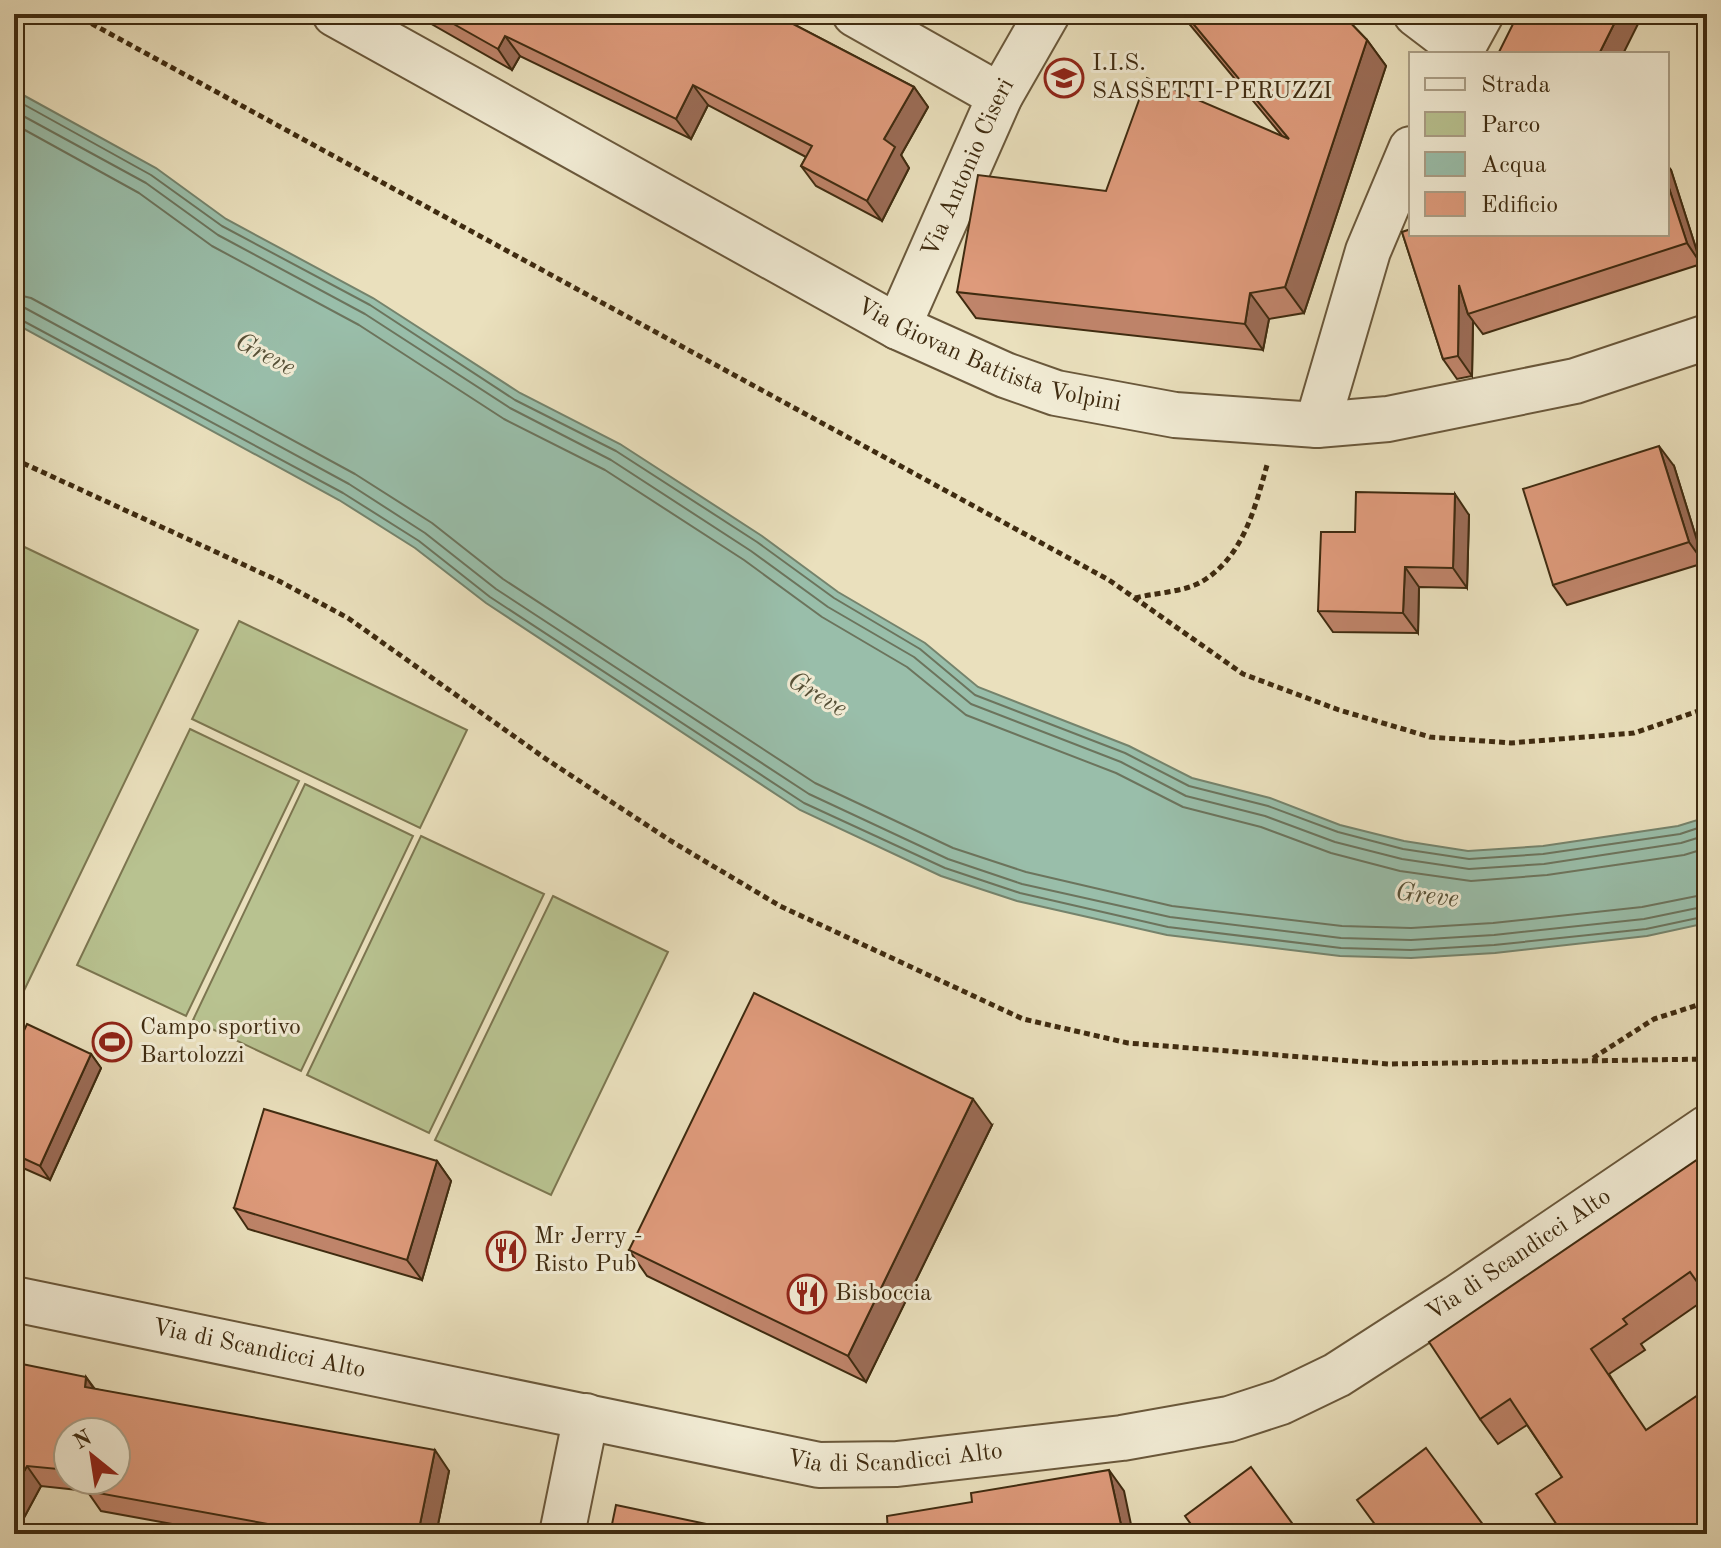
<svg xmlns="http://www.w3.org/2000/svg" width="1721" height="1548" viewBox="0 0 1721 1548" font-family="'Old Standard TT',serif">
<rect width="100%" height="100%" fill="#eae0bd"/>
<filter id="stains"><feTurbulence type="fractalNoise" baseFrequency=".0025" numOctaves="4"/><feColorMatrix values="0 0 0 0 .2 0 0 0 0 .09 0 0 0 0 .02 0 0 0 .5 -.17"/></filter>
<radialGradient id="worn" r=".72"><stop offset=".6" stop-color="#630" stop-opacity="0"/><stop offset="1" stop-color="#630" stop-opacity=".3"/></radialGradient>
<path fill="#b8c290" stroke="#7c7650" stroke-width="2" d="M14,542L198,630L18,1003L14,1002Z
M239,621L467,730L420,828L192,719Z
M190,729L299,781L186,1016L77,965Z
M305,784L413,836L301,1071L193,1020Z
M421,836L544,894L429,1133L307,1075Z
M553,896L668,952L551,1195L435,1140Z"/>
<path fill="#99beaa" stroke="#75836c" stroke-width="2" d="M14,90L156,168L226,219L373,298L520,393L620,444L762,536L838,592L925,643L978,687L1129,746L1192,778L1270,798L1340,825L1404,841L1468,851L1543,846L1678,826L1707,817V923L1647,936L1495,953L1411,958L1340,956L1167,935L1017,901L941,876L800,810L486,603L415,548L339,500L14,323Z"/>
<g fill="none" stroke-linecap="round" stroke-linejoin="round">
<path stroke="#6c745d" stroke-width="2" d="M14,99L151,175L222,226L370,305L515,400L616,451L757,542L834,598L920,649L975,695L1125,753L1189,786L1268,806L1338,832L1403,849L1469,859L1543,854L1680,834L1707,825
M14,111L146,183L218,235L365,314L510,408L611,460L751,551L828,607L914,657L971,704L1121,762L1186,796L1265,816L1335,842L1402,859L1469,869L1544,864L1681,843L1707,835
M14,124L139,193L212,246L359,325L504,419L605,470L744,560L822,617L907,667L966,715L1116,773L1183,807L1261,827L1331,853L1400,871L1471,881L1547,875L1684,855L1707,848
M14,294L31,298L355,474L432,523L503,579L815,783L953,848L1026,872L1172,906L1342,926L1411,928L1493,923L1642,907L1707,894
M14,306L25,308L349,484L425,533L496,589L809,794L948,859L1022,884L1170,917L1341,938L1411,940L1494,935L1644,919L1707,906
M14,316L343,493L419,541L490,597L804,803L945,868L1020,893L1168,927L1341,948L1411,950L1494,945L1646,929L1707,916"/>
<defs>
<g id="minor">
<path id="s1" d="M335,14L898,327L1005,375L1056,393L1175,415L1317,425L1388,419L1575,381L1707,337"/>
<path d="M855,14L1000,96"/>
<path d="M1416,14L1462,49"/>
<path d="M1459,54L1481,14"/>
<path id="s2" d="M898,327L1000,96L1047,14"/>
<path d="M1317,425L1368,251L1411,149"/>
<path id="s3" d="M14,1299L819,1465L897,1464L1122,1438L1229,1419L1281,1402L1337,1375L1458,1297L1707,1128"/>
<path d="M562,1534L586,1416"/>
</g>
</defs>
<use href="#minor" stroke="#6a583b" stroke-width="48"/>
<path stroke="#3f2b10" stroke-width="5" stroke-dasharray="6 4" stroke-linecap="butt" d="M74,14L1109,580L1243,674L1339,710L1430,737L1511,743L1634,733L1707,708
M14,459L279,581L348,618L546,759L671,841L780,906L1023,1019L1128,1043L1389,1064L1707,1059
M1135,598C1154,593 1184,592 1201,582C1243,558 1255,508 1267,465
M1593,1058L1654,1019L1707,1002"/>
<use href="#minor" stroke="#f1ebd4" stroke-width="44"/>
</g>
<path fill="#bf846a" stroke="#3f2b10" stroke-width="2" fill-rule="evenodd" d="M414,14H774L914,87L928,107L901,155L909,168L882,221L816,186L801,166L806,157L708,105L691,139L520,56L512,70Z
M1181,14H1342L1367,40L1386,66L1304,313L1269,319L1263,350L976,318L957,292L1106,191L1283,137Z
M1667,165L1671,170L1701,264L1483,334L1473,321L1472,376L1457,379L1443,359L1402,232L1667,234Z
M1674,466L1704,563L1567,605L1553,585Z
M1469,515L1467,588L1419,587L1418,633L1333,632L1318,611L1355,532Z
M14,1052L91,1054L101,1068L50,1180L14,1164Z
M992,1125L866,1382L647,1276L629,1250Z
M1707,1153V1298L1641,1344L1645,1350L1609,1374L1707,1534L1562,1477L1527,1425L1498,1444L1480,1419Z
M437,1161L451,1181L422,1280L248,1229L234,1208Z
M86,1377L95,1389L449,1471L436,1534H227L101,1511L87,1491L41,1486L19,1527L14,1524V1400ZM68,1432L116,1480H68Z"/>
<path fill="#9b6c56" stroke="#3f2b10" stroke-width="2" d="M1619,14H1643L1623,54H1599Z
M505,36L520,56L512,70L498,49Z
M1367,40L1386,66L1304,313L1285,287Z
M693,85L708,105L691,139L676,119Z
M914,87L928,107L901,155L909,168L882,221L867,201L884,139Z
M1667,165L1671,170L1701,264L1687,243L1667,182Z
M1459,285L1468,314L1473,321L1472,376L1458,356Z
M1250,293L1269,319L1263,350L1245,324Z
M1659,446L1674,466L1704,563L1689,542Z
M1455,494L1469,515L1467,588L1453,568Z
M1405,567L1419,587L1418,633L1403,613Z
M91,1054L101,1068L50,1180L40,1166Z
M973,1099L992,1125L866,1382L848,1356Z
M437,1161L451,1181L422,1280L407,1260Z
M86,1377L100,1398L85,1387Z
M435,1450L449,1471L436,1534H418Z
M27,1466L41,1486L19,1527L14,1520V1489Z
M1109,1470L1124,1491L1133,1534H1123Z
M716,1526L721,1534H714Z"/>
<path fill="#de9a7b" stroke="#3f2b10" stroke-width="2" d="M436,14H774L914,87L884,139L895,147L867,201L801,166L812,146L693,85L676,119L505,36L498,49Z
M1185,14H1342L1367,40L1285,287L1250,293L1245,324L957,292L978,175L1106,191L1147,78L1289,139Z
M1518,14H1619L1599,54H1498Z
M1667,182L1687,243L1468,314L1459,285L1458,356L1443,359L1402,232L1411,229V234H1667Z
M1659,446L1689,542L1553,585L1523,489Z
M1356,492L1455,494L1453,568L1405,567L1403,613L1318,611L1321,532H1355Z
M754,993L973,1099L848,1356L629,1250Z
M27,1024L91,1054L40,1166L14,1154V1052Z
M264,1109L437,1161L407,1260L234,1208Z
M1707,1153V1296L1690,1272L1623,1319L1627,1324L1591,1349L1646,1430L1707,1389V1534H1563L1536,1494L1562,1477L1510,1399L1480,1419L1429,1342Z
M22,1364L86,1377L85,1387L435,1450L418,1534H312V1532L87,1491L88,1480H116V1432H68V1470L27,1466L14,1489V1400Z
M1426,1448L1490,1534H1382L1357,1500Z
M1251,1467L1300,1534H1198L1185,1516Z
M1109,1470L1123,1534H888L887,1516L972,1502L971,1493Z
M616,1505L716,1526L714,1534H610Z"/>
<defs>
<symbol id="school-ring" viewBox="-11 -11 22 22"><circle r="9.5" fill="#f1ebd4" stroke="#8f2418" stroke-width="1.5"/><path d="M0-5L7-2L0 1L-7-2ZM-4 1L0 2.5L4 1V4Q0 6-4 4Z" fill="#8f2418"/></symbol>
<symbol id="stadium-ring" viewBox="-11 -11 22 22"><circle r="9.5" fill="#f1ebd4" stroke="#8f2418" stroke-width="1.5"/><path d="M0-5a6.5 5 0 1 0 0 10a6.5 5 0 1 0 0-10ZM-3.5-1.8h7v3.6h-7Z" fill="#8f2418"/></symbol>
<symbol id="restaurant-ring" viewBox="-11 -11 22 22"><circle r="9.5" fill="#f1ebd4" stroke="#8f2418" stroke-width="1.5"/><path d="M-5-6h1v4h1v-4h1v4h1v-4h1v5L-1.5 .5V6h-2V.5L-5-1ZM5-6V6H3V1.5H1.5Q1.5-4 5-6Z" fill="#8f2418"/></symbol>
</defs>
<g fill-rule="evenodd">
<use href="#school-ring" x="1042" y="56" width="44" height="44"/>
<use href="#stadium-ring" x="90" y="1020" width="44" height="44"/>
<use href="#restaurant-ring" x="484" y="1229" width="44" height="44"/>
<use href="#restaurant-ring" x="785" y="1272" width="44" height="44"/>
</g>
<g text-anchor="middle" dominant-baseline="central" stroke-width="6" stroke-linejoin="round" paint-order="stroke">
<g font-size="24" fill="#3f2b10" stroke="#f1ebd4" text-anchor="start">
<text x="1092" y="64">I.I.S.<tspan x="1092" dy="28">SASSETTI-PERUZZI</tspan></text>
<text x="140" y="1028">Campo sportivo<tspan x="140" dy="28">Bartolozzi</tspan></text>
<text x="534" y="1237">Mr Jerry -<tspan x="534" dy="28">Risto Pub</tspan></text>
<text x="835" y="1294">Bisboccia</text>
</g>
<g font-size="24" fill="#3f2b10" stroke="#f1ebd4">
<text stroke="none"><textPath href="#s2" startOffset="174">Via Antonio Ciseri</textPath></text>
<text stroke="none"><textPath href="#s1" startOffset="740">Via Giovan Battista Volpini</textPath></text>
<text stroke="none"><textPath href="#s3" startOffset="1570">Via di Scandicci Alto</textPath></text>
<text stroke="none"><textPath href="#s3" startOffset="250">Via di Scandicci Alto</textPath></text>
<text stroke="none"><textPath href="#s3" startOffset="898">Via di Scandicci Alto</textPath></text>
</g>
<g font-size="26" font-style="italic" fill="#565036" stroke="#f1ebd4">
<text transform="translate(265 355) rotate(28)">Greve</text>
<text transform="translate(817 695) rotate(31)">Greve</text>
<text transform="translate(1427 896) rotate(7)">Greve</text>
</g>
</g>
<rect width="1721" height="1548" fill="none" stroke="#eae0bd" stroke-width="48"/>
<rect x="16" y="16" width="1689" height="1516" fill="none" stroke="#3f2b10" stroke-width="4"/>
<rect x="24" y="24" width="1673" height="1500" fill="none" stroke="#3f2b10" stroke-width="2"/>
<rect x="1409" y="52" width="260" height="184" fill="#f1ebd4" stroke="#aa9e86" stroke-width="2"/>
<rect x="1425" y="78" width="40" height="12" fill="#f1ebd4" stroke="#aa9e86" stroke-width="2"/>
<text x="1481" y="92" font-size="24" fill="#3f2b10">Strada</text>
<rect x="1425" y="112" width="40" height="24" fill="#b8c290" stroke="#aa9e86" stroke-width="2"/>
<text x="1481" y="132" font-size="24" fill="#3f2b10">Parco</text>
<rect x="1425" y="152" width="40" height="24" fill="#99beaa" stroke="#aa9e86" stroke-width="2"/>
<text x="1481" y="172" font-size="24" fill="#3f2b10">Acqua</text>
<rect x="1425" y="192" width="40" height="24" fill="#de9a7b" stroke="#aa9e86" stroke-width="2"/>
<text x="1481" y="212" font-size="24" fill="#3f2b10">Edificio</text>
<g transform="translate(92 1456) rotate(330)"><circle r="38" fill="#f1ebd4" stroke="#aa9e86" stroke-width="2"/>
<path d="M0-6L14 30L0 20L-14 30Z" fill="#8f2418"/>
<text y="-12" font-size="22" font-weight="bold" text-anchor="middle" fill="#3f2b10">N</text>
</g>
<rect width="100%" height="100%" filter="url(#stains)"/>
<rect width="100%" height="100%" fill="url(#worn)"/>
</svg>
